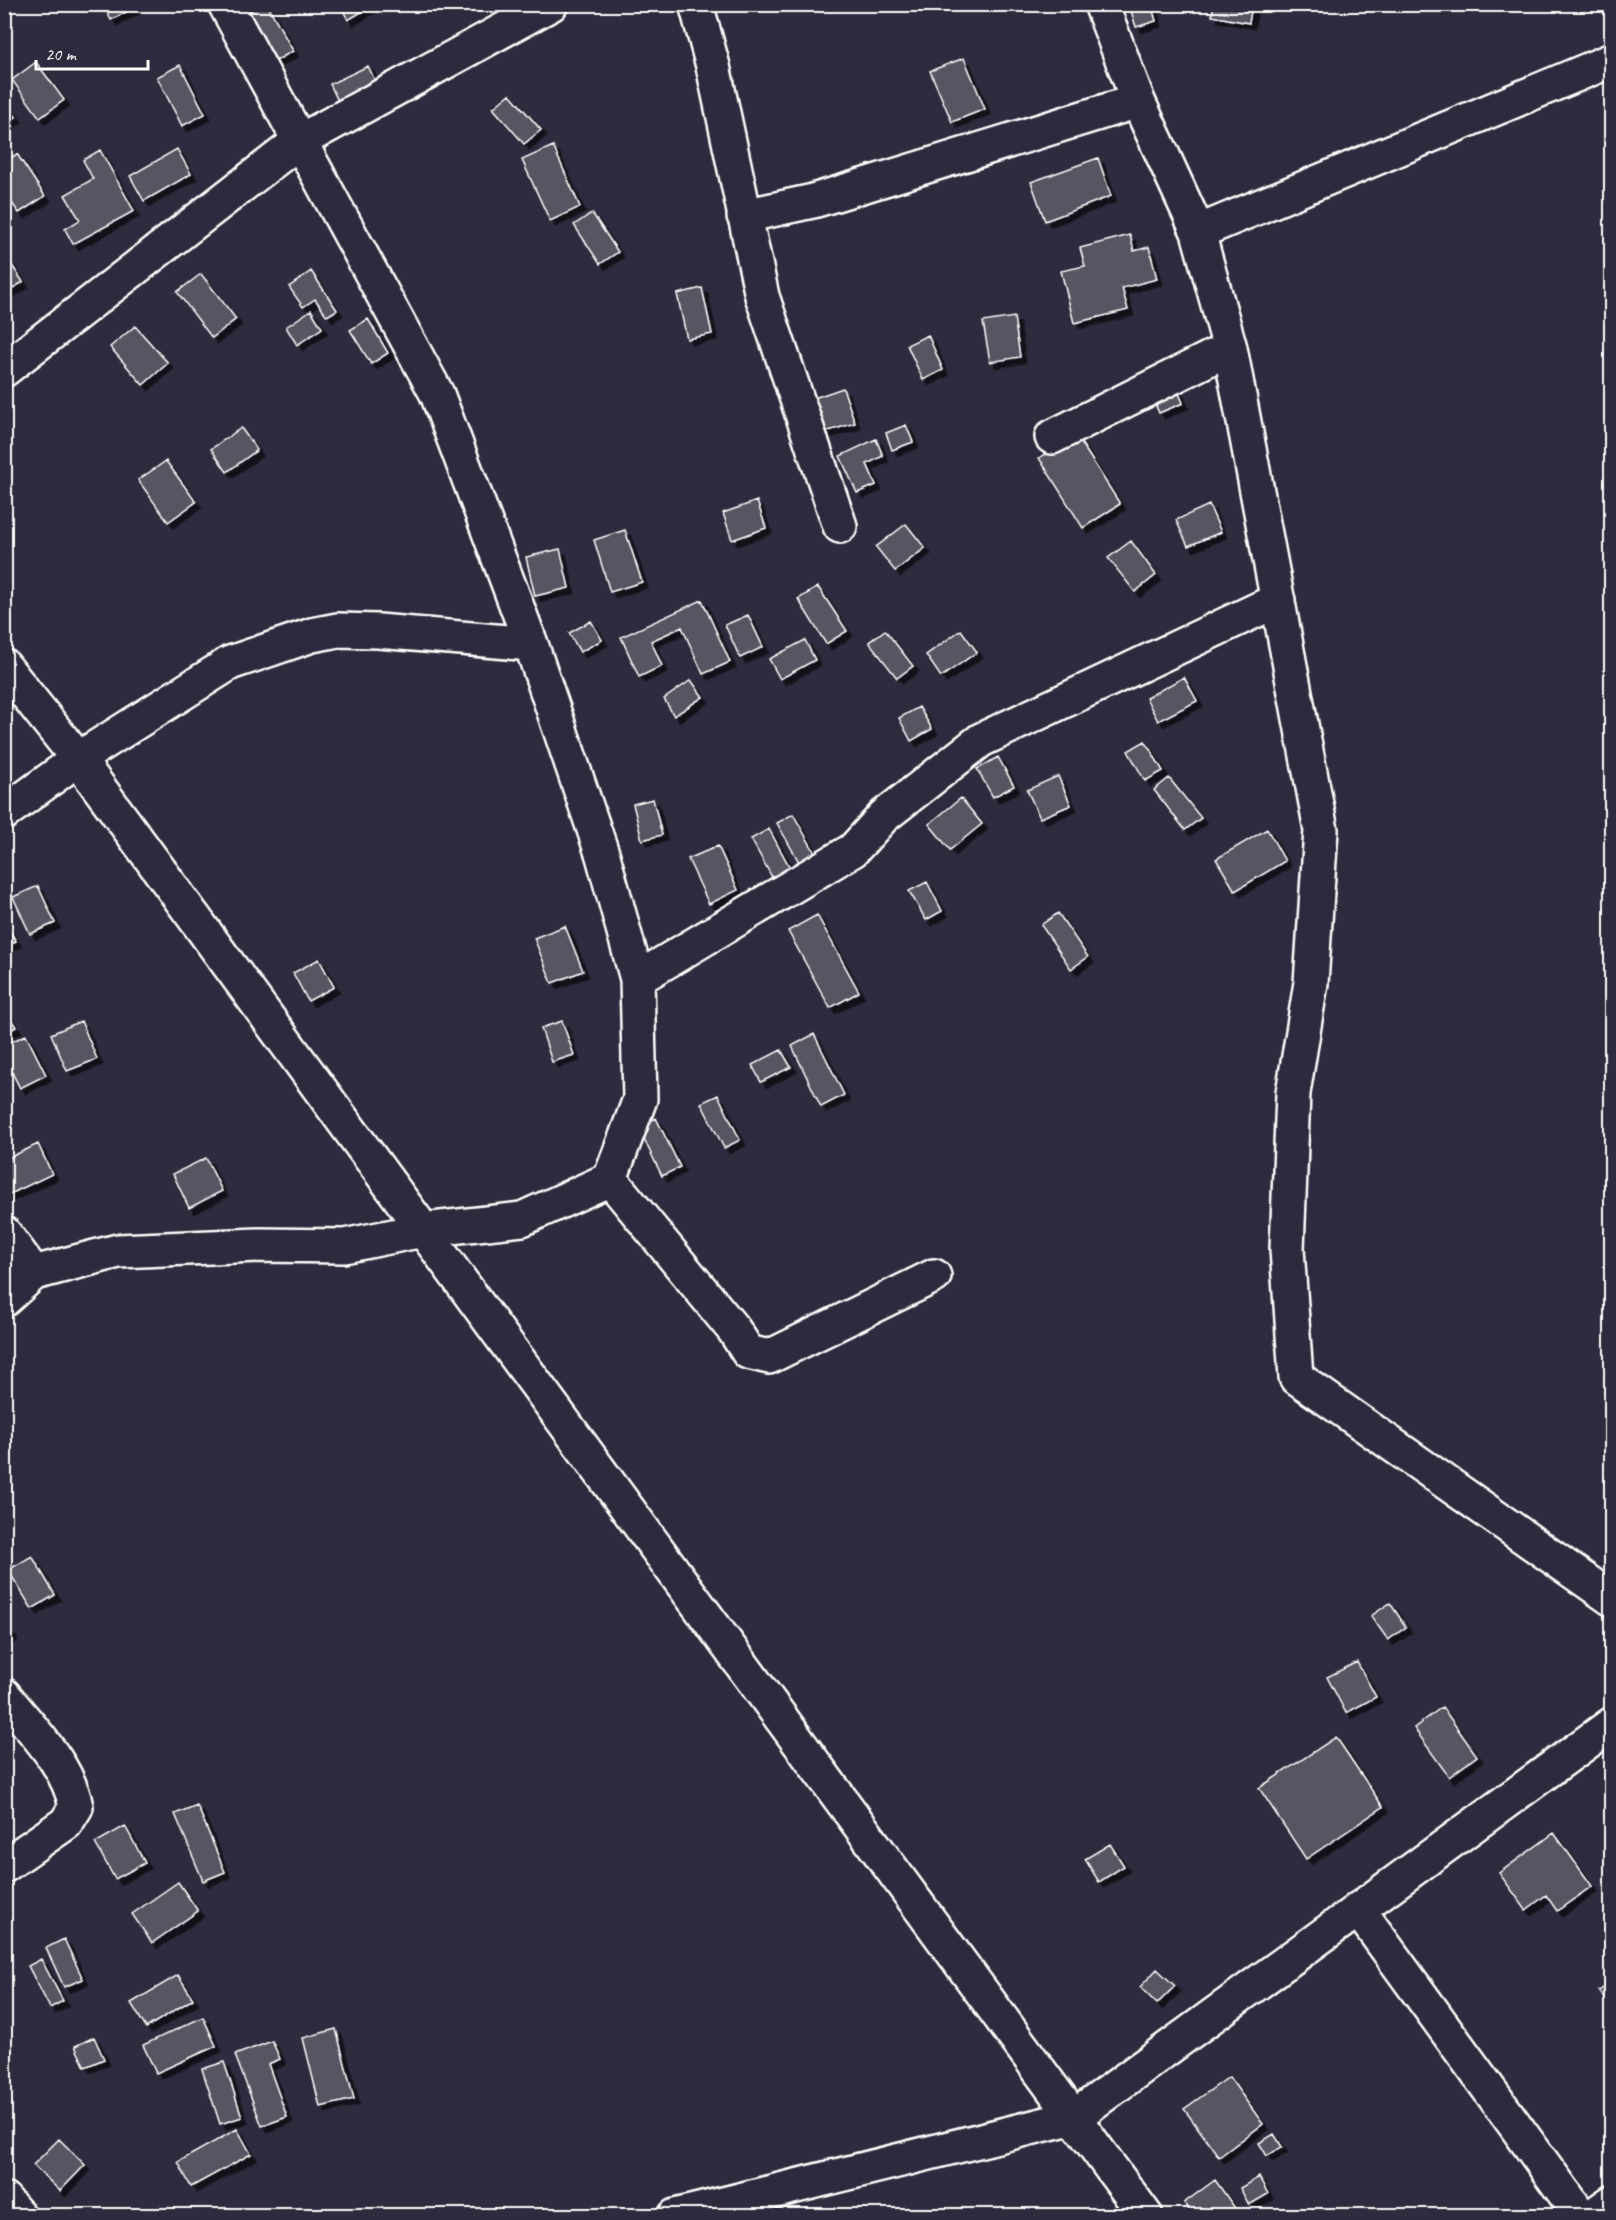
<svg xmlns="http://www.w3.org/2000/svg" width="1616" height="2220" viewBox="0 0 1616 2220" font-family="Caveat,sans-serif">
<defs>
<filter id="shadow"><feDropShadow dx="5.5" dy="5.5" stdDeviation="0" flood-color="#0009"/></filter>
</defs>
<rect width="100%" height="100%" fill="#2f2a3d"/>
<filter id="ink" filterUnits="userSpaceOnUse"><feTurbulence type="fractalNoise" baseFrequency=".0167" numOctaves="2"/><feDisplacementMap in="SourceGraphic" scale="12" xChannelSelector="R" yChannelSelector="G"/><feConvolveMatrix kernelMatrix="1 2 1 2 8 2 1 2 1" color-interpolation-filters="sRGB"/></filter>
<g filter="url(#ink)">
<path fill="#595564" stroke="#fff" stroke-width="1.5" filter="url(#shadow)" d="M103,4H141L111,20Z
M263,4H267L293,51L265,67L238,18Z
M340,4H375L348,20Z
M1129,4H1151L1156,21L1136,27Z
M1214,4H1252L1249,23L1212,16Z
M964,58L985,109L952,122L930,71Z
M36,62L64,100L40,118L12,80Z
M180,65L205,114L182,126L157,77Z
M368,66L377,85L339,103L330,84Z
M510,94L541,130L524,144L493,108Z
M7,104L16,117L4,124V106Z
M553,146L580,207L550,221L522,160Z
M177,149L191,174L144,201L130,176Z
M100,150L134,211L73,244L65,229L80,220L65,195L93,179L83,160Z
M17,154L45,196L19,213L7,196L4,198V162Z
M1098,158L1111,196L1045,221L1031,182Z
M592,213L618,252L600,264L574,225Z
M1130,235L1134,251L1149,247L1157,279L1122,288L1128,310L1074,323L1061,271L1085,266L1080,248Z
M9,261L23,282L4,294V264Z
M311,271L337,310L327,316L315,299L303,307L289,287Z
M201,274L236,319L212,338L177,292Z
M702,288L712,334L687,339L677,294Z
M311,310L322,328L297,345L286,327Z
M1014,317L1020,357L990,362L983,322Z
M368,319L388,353L371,364L350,330Z
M135,326L168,363L143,385L110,347Z
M928,335L943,370L923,380L907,345Z
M1173,379L1183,403L1159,413L1149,390Z
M843,388L855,423L825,432L814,398Z
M906,425L913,442L892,450L886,433Z
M241,428L257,450L227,472L211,449Z
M1076,435L1120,504L1083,528L1039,458Z
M876,439L883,456L867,464L876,485L857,493L840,456Z
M166,461L196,502L168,522L138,480Z
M757,501L766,528L732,540L723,513Z
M1209,505L1221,532L1188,546L1176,520Z
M906,524L925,548L895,571L876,547Z
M625,530L642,582L610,592L594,540Z
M1131,541L1156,575L1135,592L1108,558Z
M560,549L569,588L535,596L526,557Z
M818,587L847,631L826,644L798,599Z
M702,600L730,662L703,674L682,627L651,641L662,666L639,677L621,637Z
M748,615L763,647L740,658L725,625Z
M591,621L602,640L580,652L569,633Z
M885,630L913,666L897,678L869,642Z
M961,630L977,652L941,677L926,655Z
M805,640L815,660L780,679L769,659Z
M1184,677L1197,701L1158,721L1146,698Z
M691,680L703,697L674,716L664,699Z
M919,707L932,729L911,741L899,718Z
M1145,741L1163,771L1145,781L1128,751Z
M998,757L1014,786L993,797L977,769Z
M1058,776L1071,805L1040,818L1027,790Z
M1169,778L1201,818L1185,830L1154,790Z
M961,798L982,824L950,850L929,824Z
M653,799L662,835L642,840L633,804Z
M793,814L815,853L799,862L777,823Z
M769,829L790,868L772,877L751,839Z
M1267,829L1285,861L1235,891L1216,859Z
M718,846L738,890L709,904L688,859Z
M927,882L942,911L926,920L909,891Z
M38,886L55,923L30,934L13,897Z
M1058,913L1088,957L1071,969L1041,925Z
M817,915L859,992L830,1008L788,931Z
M4,922L16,941L4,948Z
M565,926L583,971L552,983L534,938Z
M319,959L334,987L308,1001L293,973Z
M4,1009L16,1027L4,1034Z
M81,1021L97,1059L67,1071L51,1034Z
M562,1021L574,1055L552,1062L541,1028Z
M814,1034L844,1095L821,1107L792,1046Z
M26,1035L46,1075L20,1088L4,1057V1045Z
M781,1050L791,1067L761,1082L752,1065Z
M718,1095L740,1140L724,1148L701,1103Z
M656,1118L680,1167L662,1176L638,1127Z
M38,1144L52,1174L4,1197V1160Z
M206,1158L222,1191L189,1208L173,1174Z
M32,1556L55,1595L32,1609L8,1570Z
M1390,1603L1406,1627L1388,1640L1371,1616Z
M4,1626L12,1634L4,1642Z
M1357,1662L1376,1697L1346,1713L1327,1677Z
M1442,1707L1477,1756L1449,1777L1414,1728Z
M1336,1737L1383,1807L1306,1859L1259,1788Z
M197,1805L225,1872L203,1881L175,1814Z
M125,1826L145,1863L115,1879L95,1843Z
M1554,1833L1592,1886L1557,1911L1546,1895L1526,1910L1499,1873Z
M1110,1844L1124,1866L1099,1882L1085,1859Z
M178,1882L198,1911L152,1943L132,1914Z
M64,1939L83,1979L64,1987L46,1948Z
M41,1959L63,2001L50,2008L28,1966Z
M1157,1969L1175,1986L1157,2004L1140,1987Z
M178,1975L193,1999L146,2028L131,2003Z
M1612,1982V2009L1599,1991Z
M203,2017L216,2046L156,2073L143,2045Z
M336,2029L354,2099L320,2107L303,2038Z
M94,2037L104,2059L85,2067L75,2046Z
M272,2041L280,2059L268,2064L287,2117L262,2126L235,2055Z
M224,2062L242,2117L220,2124L202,2069Z
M1229,2077L1263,2124L1219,2157L1184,2109Z
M237,2129L251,2154L191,2187L178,2162Z
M1274,2134L1282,2147L1267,2156L1259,2143Z
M59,2139L85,2165L60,2191L33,2165Z
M1259,2177L1268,2194L1249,2205L1240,2188Z
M1215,2180L1237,2211L1231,2216H1193L1184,2203Z"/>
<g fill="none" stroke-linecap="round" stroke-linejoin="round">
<defs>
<path id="street" d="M696,4L713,66L762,296L840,526
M1101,4L1138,101L1198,232L1230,348L1321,830L1311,983L1293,1093L1287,1249L1296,1377L1612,1599
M744,216L813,201L1138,101
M1198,232L1612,60
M4,370L298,142L551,4
M1052,437L1230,348
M4,813L78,759L230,663L312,635L338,630L378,631L531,644
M637,979L853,850L884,816L981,740L1278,600
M610,1179L734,1330L748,1352L769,1357L934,1276
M4,1233L34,1273
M4,1300L34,1273L118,1251L258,1245L344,1246L423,1230L522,1219L610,1179L640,1099L637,979L603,856L531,644L437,394L225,4
M4,1695C31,1729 68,1764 76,1807L66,1823L4,1866
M1358,1909L1581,2216
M4,2199L19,2216
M675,2216L1074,2117L1612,1724
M1592,2216L1612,2202"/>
<path id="secondary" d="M4,666L78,759L1146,2216"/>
</defs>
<use href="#street" stroke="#fff" stroke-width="38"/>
<use href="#secondary" stroke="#fff" stroke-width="38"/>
<use href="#street" stroke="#2f2a3d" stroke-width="33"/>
<use href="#secondary" stroke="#2f2a3d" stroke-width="33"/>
</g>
</g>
<rect width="1616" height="2220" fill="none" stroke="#2f2a3d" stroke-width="24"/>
<rect x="12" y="12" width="1592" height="2196" fill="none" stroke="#fff" stroke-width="2" filter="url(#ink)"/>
<path d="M36 60v9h112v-9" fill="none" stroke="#ffffff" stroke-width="3"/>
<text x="45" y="60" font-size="18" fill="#ffffff" stroke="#2f2a3d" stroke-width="4.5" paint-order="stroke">20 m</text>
</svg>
